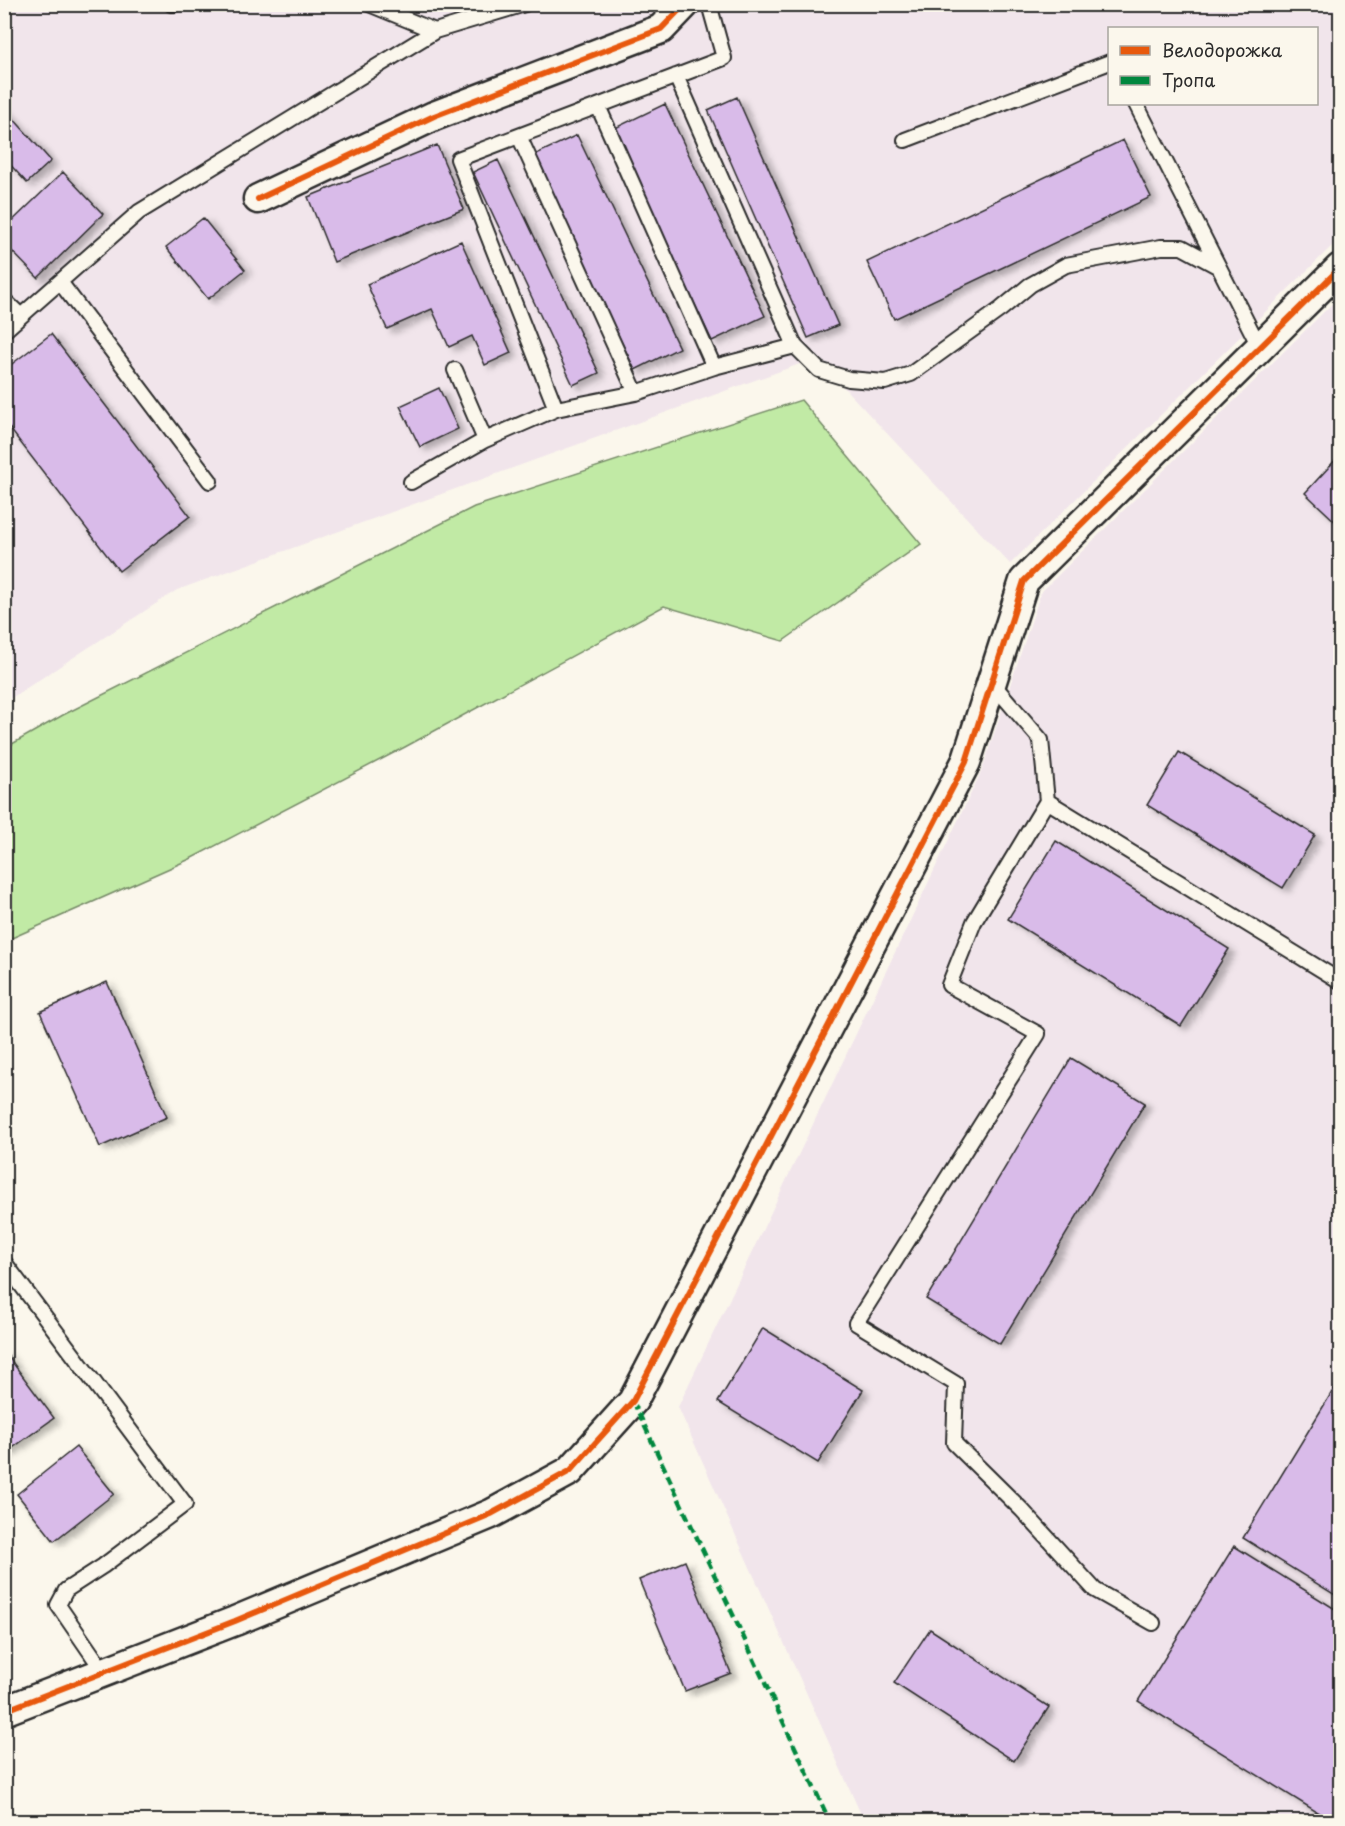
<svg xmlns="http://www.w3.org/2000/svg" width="1345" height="1826" viewBox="0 0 1345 1826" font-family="'Playpen Sans',sans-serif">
<defs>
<filter id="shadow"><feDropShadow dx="6" dy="4" stdDeviation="3" flood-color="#0004"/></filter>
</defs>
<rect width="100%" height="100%" fill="#fbf7ec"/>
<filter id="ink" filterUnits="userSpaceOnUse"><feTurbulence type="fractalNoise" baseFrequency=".0167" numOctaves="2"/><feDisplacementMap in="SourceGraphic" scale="12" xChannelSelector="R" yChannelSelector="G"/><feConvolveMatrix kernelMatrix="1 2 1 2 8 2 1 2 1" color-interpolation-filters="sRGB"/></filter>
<g filter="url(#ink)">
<path fill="#f1e5eb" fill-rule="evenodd" d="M5,5H1340V238L1010,564L816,358L177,590L5,702ZM1110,28H1316V104H1110Z
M1340,296V1821H864L678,1407L982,770L1041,592Z"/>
<path fill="#c1eaa5" stroke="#768a68" stroke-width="1.5" d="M801,400L921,544L783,641L664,606L405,747L190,859L5,941V748L63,715L474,507Z"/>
<path fill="#d9bbe9" stroke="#2b2b2b" stroke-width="1.5" filter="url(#shadow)" d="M737,97L838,325L808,338L708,110Z
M665,104L765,316L712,341L613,129Z
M4,108L51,161L27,183L4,158Z
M577,135L679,348L635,370L532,156Z
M1123,140L1151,197L894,319L867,262Z
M437,145L464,209L334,262L308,197Z
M498,160L599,373L573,385L473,172Z
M63,172L103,214L38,278L4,243V229Z
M203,218L245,270L208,299L166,247Z
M461,241L511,353L485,365L472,336L449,347L432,309L387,329L367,284Z
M51,334L190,516L119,571L4,421V370Z
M439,388L458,429L420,447L400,406Z
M1340,455V526L1305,493Z
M1179,752L1315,835L1283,888L1147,805Z
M1056,841L1229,949L1181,1026L1008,919Z
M107,982L167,1117L100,1147L40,1012Z
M1071,1058L1145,1103L1000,1344L926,1299Z
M763,1328L863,1390L818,1463L718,1402Z
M4,1351L54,1418L4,1454Z
M1340,1379V1598L1243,1538Z
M76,1447L114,1494L54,1541L17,1494Z
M1234,1546L1340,1612V1822H1333L1138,1701Z
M685,1561L731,1673L685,1691L639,1580Z
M930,1629L1049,1707L1014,1761L894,1683Z"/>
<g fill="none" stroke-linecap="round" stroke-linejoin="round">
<defs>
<path id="lane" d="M171,4H174
M369,4L435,31L525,4
M676,76L795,346L819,370L849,379L885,382L911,374L1001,309L1030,285L1066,265L1161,247H1182L1219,267
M1136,104L1260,348
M598,106L714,367
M519,136L636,393
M905,140L1110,62
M60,282L210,481
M4,300L21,316L139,212L435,31
M4,331L21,316
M455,370L485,440L556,409L636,393L714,367L795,346
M556,409L458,159L724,58L709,4
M411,482L485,440
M992,683L1041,740L1047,801L974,922L949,985L1038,1034L856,1323L956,1384L954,1443L1022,1510L1095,1590L1153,1623
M1047,801L1340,981
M4,1262L185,1504L103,1566L66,1590L58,1605L104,1672"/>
<path id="street" d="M258,199L434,116L661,29L685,4
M4,1711L235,1621L491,1514L570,1471L633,1401L966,762L1024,581L1340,268"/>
</defs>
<use href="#lane" stroke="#2b2b2b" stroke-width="18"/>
<use href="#street" stroke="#2b2b2b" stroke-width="33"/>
<use href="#lane" stroke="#fbf7ec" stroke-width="14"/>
<use href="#street" stroke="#fbf7ec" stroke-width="28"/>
<path stroke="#00873e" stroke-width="4.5" stroke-dasharray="9 4.5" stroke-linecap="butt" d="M633,1401L830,1822"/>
<defs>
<path id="cycleway" d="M258,199L434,116L661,29L685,4
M4,1711L235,1621L491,1514L570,1471L633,1401L966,762L1024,581L1340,268"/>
</defs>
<use href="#cycleway" stroke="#fbf7ec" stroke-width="10"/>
<use href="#cycleway" stroke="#e8590c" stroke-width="6"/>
</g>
</g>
<rect width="1345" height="1826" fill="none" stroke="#fbf7ec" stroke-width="24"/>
<rect x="12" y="12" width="1321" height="1802" fill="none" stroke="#2b2b2b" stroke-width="2" filter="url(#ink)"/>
<rect x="1108" y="27" width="210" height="78" fill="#fbf7ec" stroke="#a8a59f" stroke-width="1.5"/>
<rect x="1120" y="46" width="30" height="9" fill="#e8590c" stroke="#a8a59f" stroke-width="1.5"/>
<text x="1162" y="57" font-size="18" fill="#2b2b2b">Велодорожка</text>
<rect x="1120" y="76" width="30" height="9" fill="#00873e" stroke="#a8a59f" stroke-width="1.5"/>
<text x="1162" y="87" font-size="18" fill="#2b2b2b">Тропа</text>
</svg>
